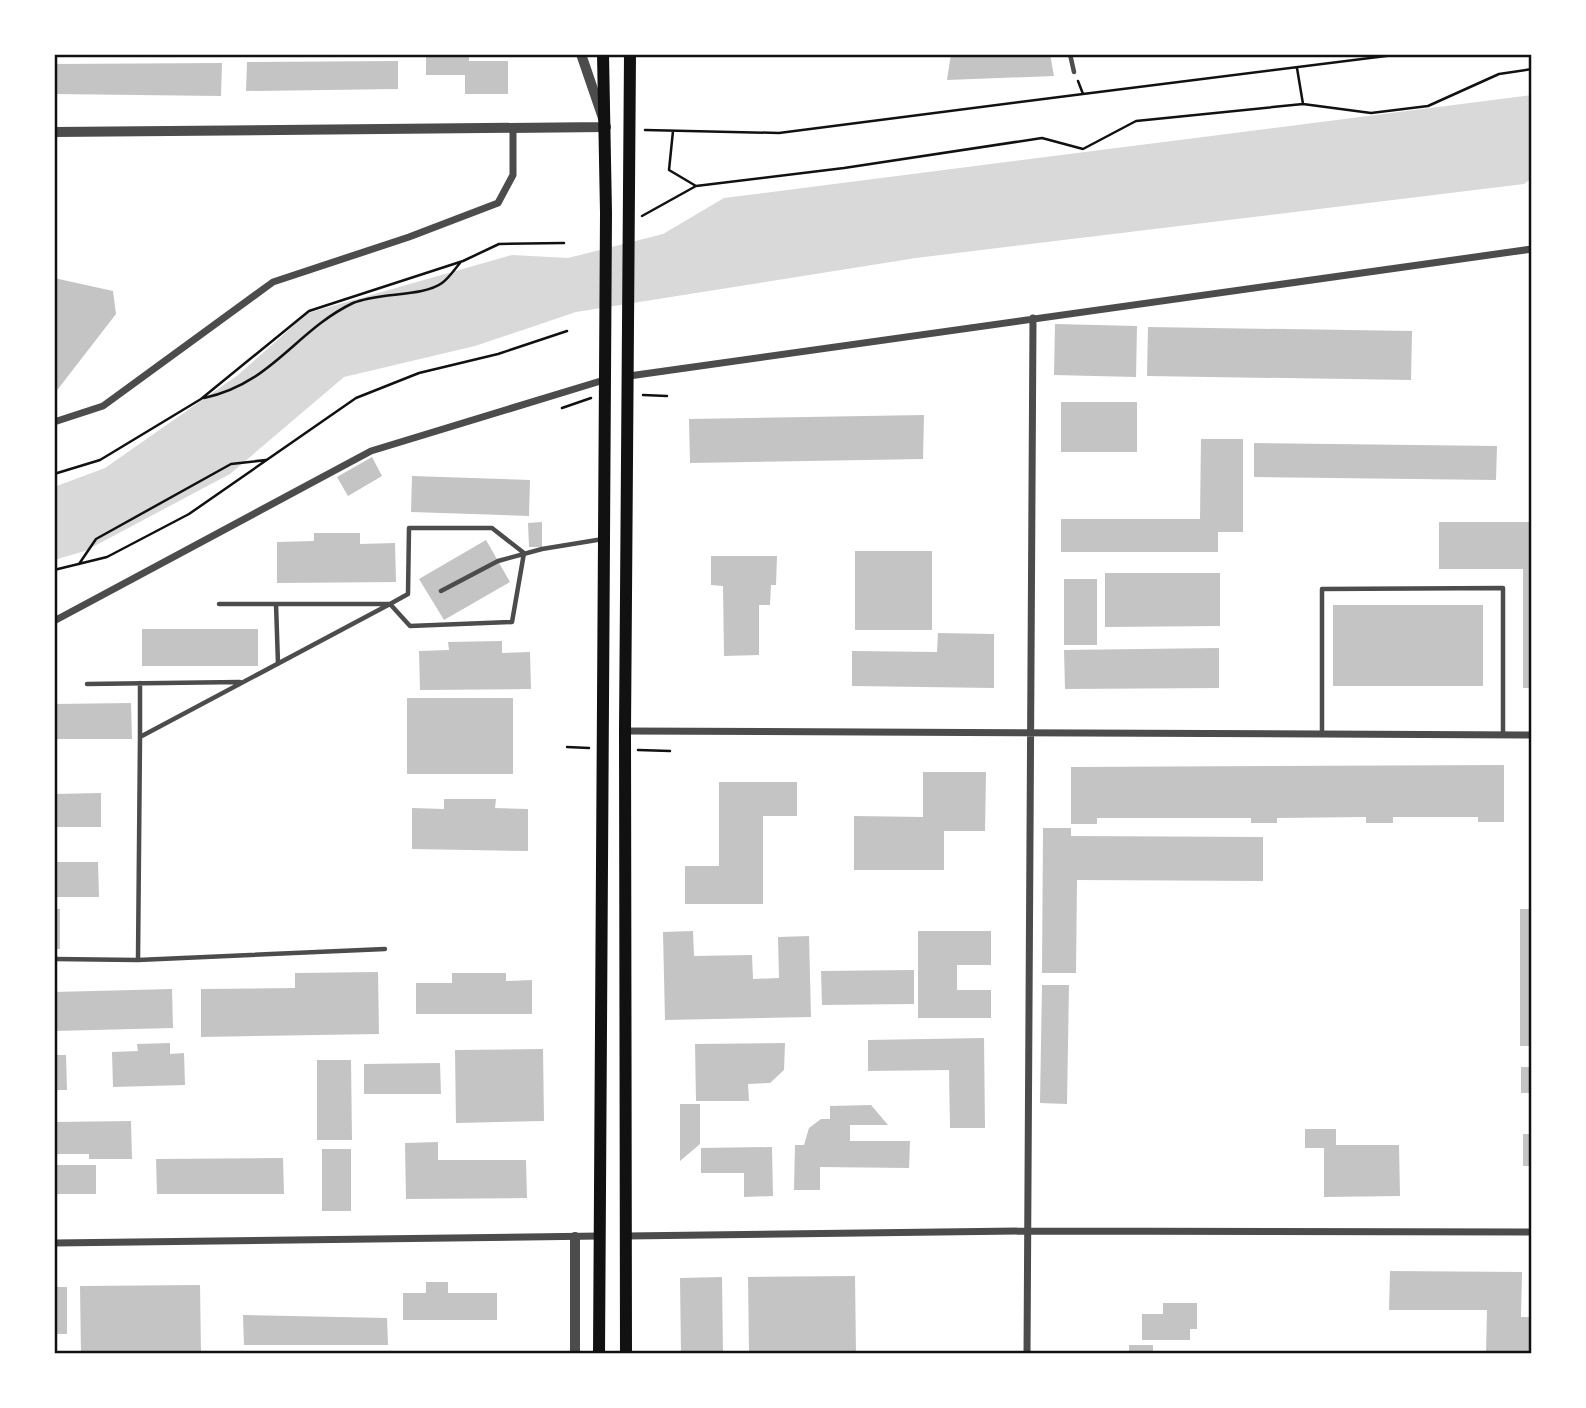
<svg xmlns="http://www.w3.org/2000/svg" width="1586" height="1408" viewBox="0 0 1586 1408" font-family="Ubuntu,sans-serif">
<rect width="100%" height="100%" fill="#fff"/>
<path fill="#d9d9d9" d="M1532,95V178L1524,184L916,258L576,312L475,346L344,377L230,474L85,551L54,560V487L105,468L238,375L308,313L512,255L568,258L663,234L724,198Z"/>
<path fill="#c4c4c4" d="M426,54H469V61H508V94H465V75H426Z
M951,54H1050L1054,76L947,80Z
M398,61V89L246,91L247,62Z
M222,63L221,96L54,94V64Z
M54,278L113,291L116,314L58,389H54Z
M1055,324L1137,326L1136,377L1054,375Z
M1148,327L1412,331L1411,380L1147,376Z
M1061,402H1137V452H1061Z
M924,415L923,459L690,463L689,419Z
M1201,439H1243V532H1218V552H1061V519H1200Z
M1254,443L1497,446L1496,480L1254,477Z
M372,457L382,476L348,496L337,477Z
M412,476L530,480L529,516L411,512Z
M542,522V547H529L528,523Z
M1439,522H1532V688H1523V569H1439Z
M314,533H360V544L395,543L396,582L277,583V542L314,541Z
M486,540L510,582L444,620L419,579Z
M855,551H932V630H855Z
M711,556H777L776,585H771L770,605H759V655L724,656L723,586L711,585Z
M1105,573H1220V626L1105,627Z
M1064,579H1097V645H1064Z
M1333,605H1483V686H1333Z
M142,629H258V666H142Z
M938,633L994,634V688L852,686V651L937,652Z
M502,641V653L530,652L531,689L420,690L419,651L449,650L448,642Z
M1219,648V688L1065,689L1064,650Z
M407,698H513V774H407Z
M131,703L132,739H54V704Z
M1504,765V822H1478V817H1393V823H1366V817L1277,818V823H1251V818H1097V824H1071V767Z
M923,772H986L985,831H944V870H854V816L923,817Z
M719,782H797V816H763V904H685V866H719Z
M101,793V827H54V794Z
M444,799H496L495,808L528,809V851L412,849V808L444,809Z
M1043,828H1071V836L1263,837V881L1077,880L1076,973H1042Z
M54,862H98L99,897H54Z
M54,909H60V949H54Z
M1520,909H1532V1046H1520Z
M693,931L694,956L752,955L753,979L779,978L778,937L809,936L811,1017L665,1020L663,932Z
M918,931H991V965H957V990H991V1018H918Z
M914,970V1004L822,1005L821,971Z
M378,972L379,1034L201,1037V989L295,988V973Z
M452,973H506V981L532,980V1014H416V983H452Z
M1042,985H1069L1067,1104L1040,1103Z
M172,989L173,1028L54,1031V992Z
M984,1038L985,1128H950L949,1070L868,1071V1040Z
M170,1043V1054L184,1053L185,1085L113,1087L112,1052L138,1051L137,1044Z
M785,1043L784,1070L770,1083L748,1084L749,1101H696L695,1044Z
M543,1049L544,1121L456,1123L455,1050Z
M54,1055H66L67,1090H54Z
M317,1060H351L352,1140H317Z
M440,1063L441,1094H364V1064Z
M1521,1067H1532V1093H1521Z
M680,1104H700V1144L680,1161Z
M871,1105L888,1125H850V1141H910L909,1168L820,1167V1190H794L795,1145H804L809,1128L821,1119H830V1106Z
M131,1121L132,1159H89V1154H54V1122Z
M1305,1129H1336V1145H1399L1400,1196L1324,1197V1148H1305Z
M1523,1134H1532V1166H1523Z
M438,1142V1160H526L527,1198L406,1199L405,1143Z
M772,1147L773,1196L744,1197V1173H701V1148Z
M322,1149H351V1211H322Z
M283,1158L284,1194H157L156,1159Z
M54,1165H96V1194H54Z
M1390,1271L1522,1272L1521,1317H1532V1354H1486L1487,1310H1389Z
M855,1276L856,1354H749L748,1277Z
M722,1277L723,1354H681L680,1278Z
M426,1282H448V1293H497V1320H403V1293H426Z
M200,1285L201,1354H81L80,1286Z
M54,1287H67V1334H54Z
M1163,1303H1197V1329H1190V1340H1142V1314H1163Z
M243,1315L387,1318L388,1345H244Z
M1129,1345H1153V1354H1129Z"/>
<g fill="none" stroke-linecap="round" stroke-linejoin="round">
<path stroke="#111" stroke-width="2.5" d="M1297,68L1303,104
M1078,81L1083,94L1402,54
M645,130L779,133L1083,94
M673,131L669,170L696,186
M642,216L696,186L844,168L1042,138L1083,149L1136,121L1303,104L1371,113L1428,106L1499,74L1532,69
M643,395L667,396
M204,398C273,383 295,331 353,303C378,292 423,297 442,283C449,278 454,270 460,263
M562,408L591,398
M54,474L100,460L201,399L309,311L463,261L499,244L564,243
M79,564L96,539L231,464L266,460
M54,570L107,557L189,514L356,398L419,373L498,354L567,331
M567,747L589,748
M638,750L670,751"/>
<path stroke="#4c4c4c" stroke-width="4.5" d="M1070,54L1074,72
M441,591L498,561L542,549L603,539
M276,604L278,664
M140,683V737
M87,684L240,682
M1322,734V589L1503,588V734
M54,959L138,960L385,949
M138,960L140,737L390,604L408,594L409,528H492L524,553L512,622L410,626L390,604H219"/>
<path stroke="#4c4c4c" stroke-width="7" d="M629,376L1532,249
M54,422L103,406L273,282L409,237L498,203L513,175V128
M54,621L371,451L604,380
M625,731L1532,735
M627,1236L1027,1231L1532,1232
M54,1243L600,1236
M1027,1354L1033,318"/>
<path stroke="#4c4c4c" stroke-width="10" d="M54,132L606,127L581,54
M575,1237V1354"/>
<path stroke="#111" stroke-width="12" d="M599,1354L606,213L603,54
M626,1354L625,731L630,54"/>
</g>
<rect width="1586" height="1408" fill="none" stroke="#ffffff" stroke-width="112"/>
<rect x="56" y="56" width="1474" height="1296" fill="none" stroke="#111" stroke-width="2.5"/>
</svg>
